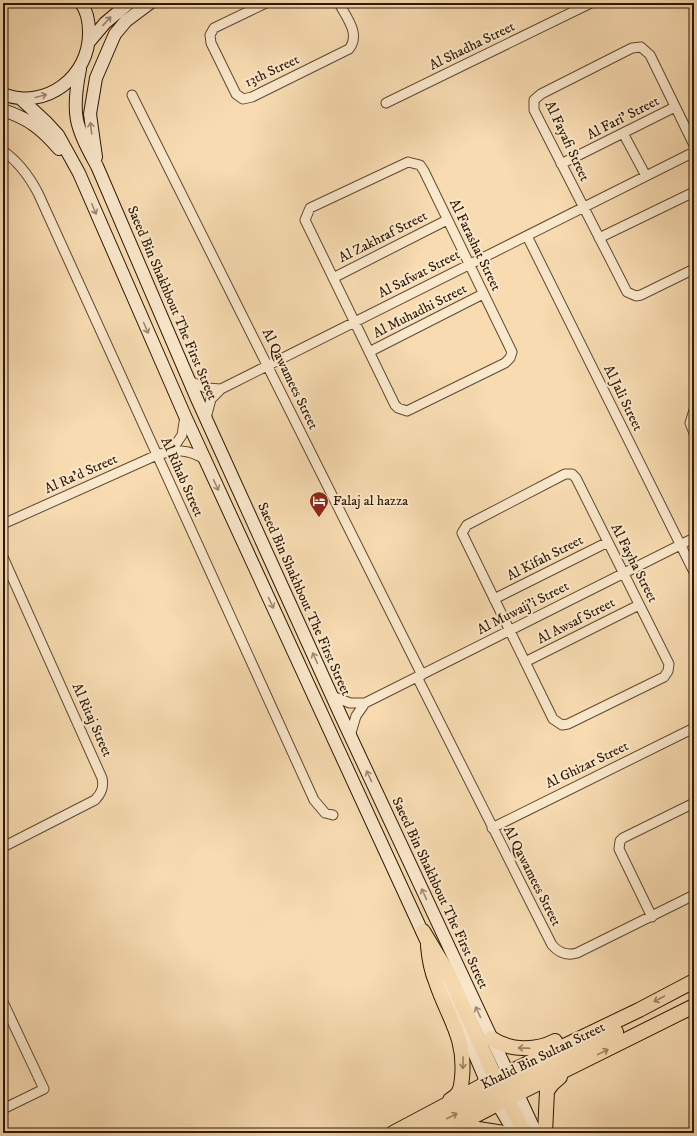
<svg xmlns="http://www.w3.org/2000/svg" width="697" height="1136" viewBox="0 0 697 1136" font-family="'IM FELL DW Pica',serif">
<rect width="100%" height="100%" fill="#f8dbb1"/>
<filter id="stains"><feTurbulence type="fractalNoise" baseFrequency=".005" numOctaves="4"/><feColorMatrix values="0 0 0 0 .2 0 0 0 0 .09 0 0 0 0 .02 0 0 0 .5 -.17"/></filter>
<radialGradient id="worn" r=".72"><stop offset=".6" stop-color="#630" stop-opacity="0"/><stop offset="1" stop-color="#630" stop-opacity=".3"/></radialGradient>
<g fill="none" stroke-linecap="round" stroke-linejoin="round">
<defs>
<path id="minor" d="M266,3L214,28L210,35L211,43L236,94L243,99L252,97L349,49C361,34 346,17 339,3
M132,95L422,675
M386,103L591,3
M623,133L646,176
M694,145L650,55L641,47L632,48L541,94L534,100V110L627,292L636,296L641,295L694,269
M3,151C19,162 29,176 38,193L314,800L325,813L333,815
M408,162L420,165L424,171L512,352L510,358L505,363L407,411L398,408L395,405L305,220L310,208Z
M561,164L675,107
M527,236L694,572
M599,238L694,192
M333,278L447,220
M369,352L483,294
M189,381L206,388L221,389
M694,410L690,423L694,433
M206,418L211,399L221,389L694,152
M172,450L182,435L185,416
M565,474H572L576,478L669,664L668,671L664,677L568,724L562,725L553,719L462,533L467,525Z
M3,524L157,455C175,449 188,449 204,459
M3,557L102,778C104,787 102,793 95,800L3,847
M494,599L608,542
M525,662L639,605
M417,677L552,945C559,953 567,956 577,953L694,895
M332,696L350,703H365
M350,736L356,716L365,703L694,538
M492,828L694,728
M652,917L619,849L620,841L623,838L694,803
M3,1002L44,1089L3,1109"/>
<path id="secondary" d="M89,42L105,23L129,3
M80,69C71,114 75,126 97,166L197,399L341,716L536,1133
M3,94C46,111 90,76 89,32C89,23 87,11 81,3
M20,98L47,123L58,135L79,173L185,416L426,940
M3,110C29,119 41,128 59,149
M96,157L90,114L96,78L115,34L126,21L150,3
M437,966L492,1095L515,1133"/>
<path id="primary" d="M423,931L447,971L501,1090L518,1094
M428,946C429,958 431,970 436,982C448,1018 466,1037 462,1078C461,1088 460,1095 450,1100
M491,1038C509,1051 536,1051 555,1041
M503,1092L525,1133
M500,1094L501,1090L513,1084L616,1032
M393,1133L487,1083L639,1010L694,981
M417,1133L501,1090L503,1083
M442,1133L507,1099L694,1006
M453,1133L478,1129L504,1133
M545,1133L547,1091L552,1084L560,1077"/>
</defs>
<use href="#minor" stroke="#5f492e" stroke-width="11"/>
<use href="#secondary" stroke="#2c1802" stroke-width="14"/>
<use href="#primary" stroke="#2c1802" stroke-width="16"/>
<use href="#minor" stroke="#fae8cc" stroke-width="9"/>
<use href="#secondary" stroke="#fae8cc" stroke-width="12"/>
<use href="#primary" stroke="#f8dbb1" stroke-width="14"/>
</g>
<defs><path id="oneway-shaft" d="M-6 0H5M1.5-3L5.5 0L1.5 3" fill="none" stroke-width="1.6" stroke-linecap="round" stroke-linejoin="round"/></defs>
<g stroke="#9d8a71">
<use href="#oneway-shaft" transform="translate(107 21) rotate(-47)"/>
<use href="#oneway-shaft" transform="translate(41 96) rotate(-15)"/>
<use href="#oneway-shaft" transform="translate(91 128) rotate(-97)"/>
<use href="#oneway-shaft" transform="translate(94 209) rotate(67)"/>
<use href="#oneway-shaft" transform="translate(146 328) rotate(67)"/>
<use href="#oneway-shaft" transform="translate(216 485) rotate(65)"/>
<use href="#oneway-shaft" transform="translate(271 603) rotate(65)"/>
<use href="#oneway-shaft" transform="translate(315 658) rotate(-114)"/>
<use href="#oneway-shaft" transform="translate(369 776) rotate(-115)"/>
<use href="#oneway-shaft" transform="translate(424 894) rotate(-115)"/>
<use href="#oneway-shaft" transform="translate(478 1012) rotate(-115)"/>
</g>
<g stroke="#9c8362">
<use href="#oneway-shaft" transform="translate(659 999) rotate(152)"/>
<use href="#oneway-shaft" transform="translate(524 1048) rotate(-178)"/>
<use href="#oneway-shaft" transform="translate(603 1052) rotate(-26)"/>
<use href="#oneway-shaft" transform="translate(463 1063) rotate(91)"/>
<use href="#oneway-shaft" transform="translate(452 1116) rotate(-27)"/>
</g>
<defs>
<symbol id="hotel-pin" viewBox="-11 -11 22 30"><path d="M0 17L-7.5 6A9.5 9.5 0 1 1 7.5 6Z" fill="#8f2418" stroke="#fae8cc"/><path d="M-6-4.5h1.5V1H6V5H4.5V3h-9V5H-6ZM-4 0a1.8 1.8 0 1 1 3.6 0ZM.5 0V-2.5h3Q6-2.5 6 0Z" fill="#fff"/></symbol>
</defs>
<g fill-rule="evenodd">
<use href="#hotel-pin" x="308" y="490" width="22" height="30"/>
</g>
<g text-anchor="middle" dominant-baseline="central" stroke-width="4" stroke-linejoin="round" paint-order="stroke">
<g font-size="14" fill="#2c1802" stroke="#fae8cc">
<text transform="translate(472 46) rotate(-26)">Al Shadha Street</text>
<text transform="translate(272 71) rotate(-25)">13th Street</text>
<text transform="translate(623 118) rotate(-27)">Al Fari' Street</text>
<text transform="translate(567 141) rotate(65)">Al Fayafi Street</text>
<text transform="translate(383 237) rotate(-27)">Al Zakhraf Street</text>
<text transform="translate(475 245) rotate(64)">Al Farashat Street</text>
<text transform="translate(419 274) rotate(-27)">Al Safwat Street</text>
<text transform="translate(172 303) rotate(67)">Saeed Bin Shakhbout The First Street</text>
<text transform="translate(420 311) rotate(-27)">Al Muhadhi Street</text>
<text transform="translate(290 379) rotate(64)">Al Qawamees Street</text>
<text transform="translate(623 398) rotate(64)">Al Jali Street</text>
<text transform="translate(81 474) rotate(-24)">Al Ra'd Street</text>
<text transform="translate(182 477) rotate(66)">Al Rihab Street</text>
<text transform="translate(545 558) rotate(-27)">Al Kifah Street</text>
<text transform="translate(634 563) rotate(63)">Al Fayha Street</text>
<text transform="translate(304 599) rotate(66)">Saeed Bin Shakhbout The First Street</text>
<text transform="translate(523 608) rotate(-27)">Al Muwaij'i Street</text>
<text transform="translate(576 621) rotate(-27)">Al Awsaf Street</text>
<text transform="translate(92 720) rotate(66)">Al Ritaj Street</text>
<text transform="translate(587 765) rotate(-26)">Al Ghizar Street</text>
<text transform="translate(532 876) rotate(63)">Al Qawamees Street</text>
<text transform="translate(440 893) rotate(65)">Saeed Bin Shakhbout The First Street</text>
<text transform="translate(543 1056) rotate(-26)">Khalid Bin Sultan Street</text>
</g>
<g font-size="14" fill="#2c1802" stroke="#fae8cc" text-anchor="start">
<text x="333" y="501">Falaj al hazza</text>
</g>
</g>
<rect width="697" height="1136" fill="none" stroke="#f8dbb1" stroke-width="16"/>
<rect x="4" y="4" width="689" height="1128" fill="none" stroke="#2c1802" stroke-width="2"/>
<rect x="8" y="8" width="681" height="1120" fill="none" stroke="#2c1802"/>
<rect width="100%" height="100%" filter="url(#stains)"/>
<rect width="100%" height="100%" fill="url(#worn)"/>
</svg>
